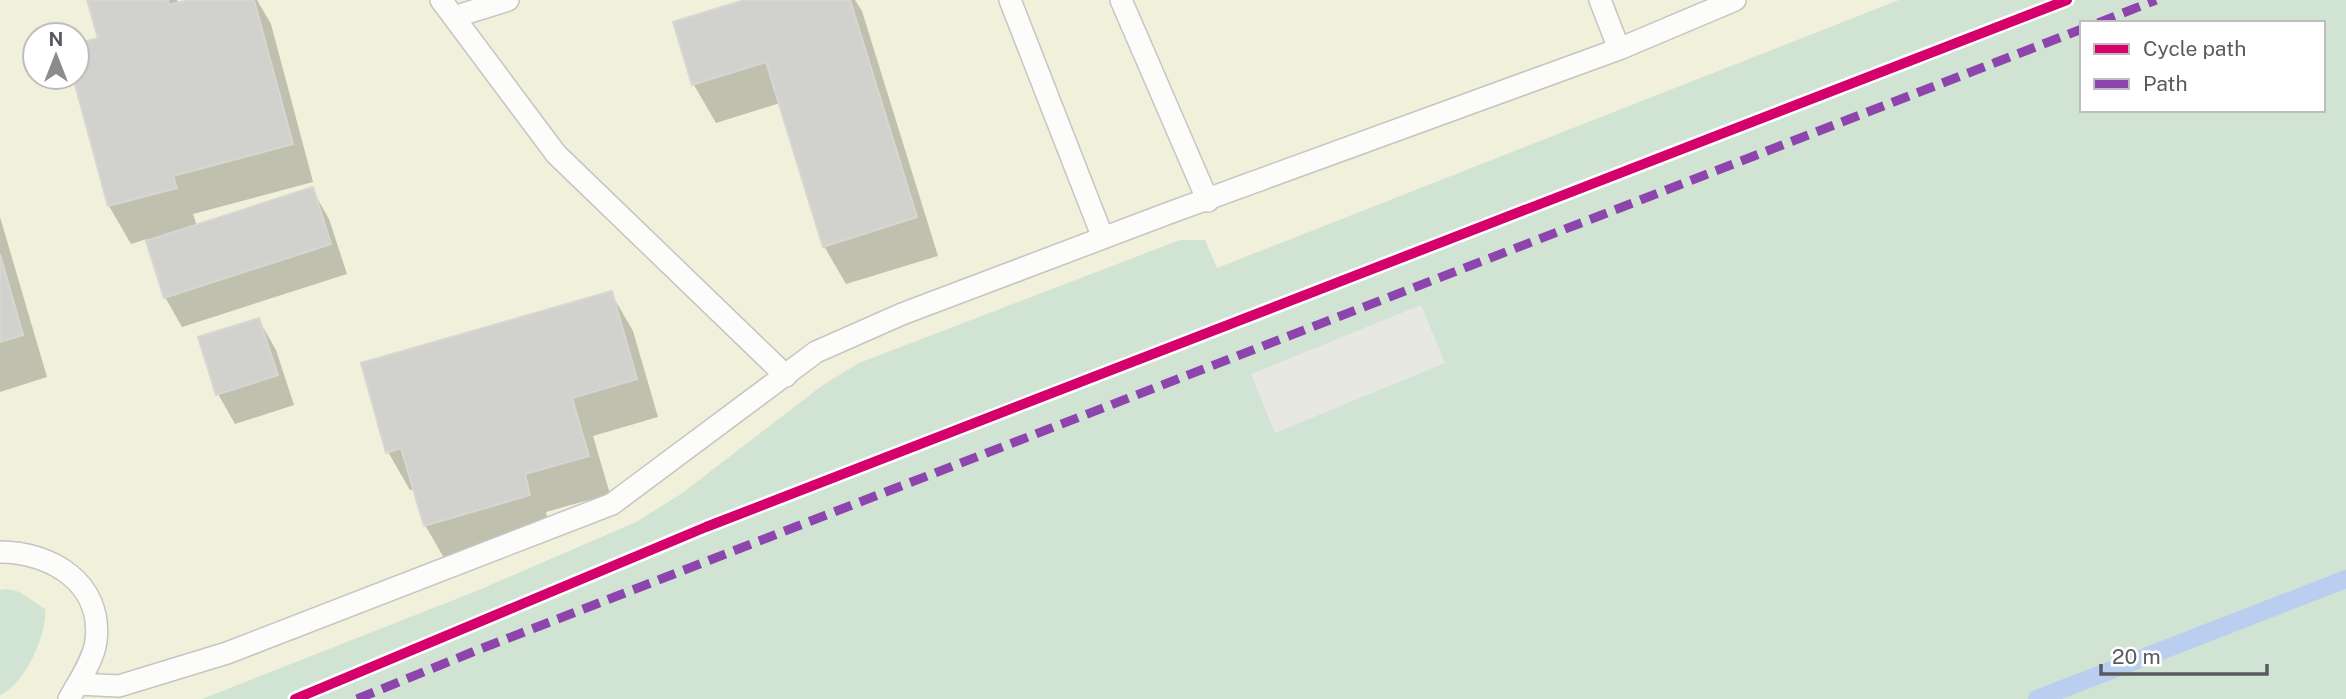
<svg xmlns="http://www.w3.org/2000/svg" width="2346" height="699" viewBox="0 0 2346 699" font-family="'Public Sans',sans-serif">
<rect width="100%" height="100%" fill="#e8e8e2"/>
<path fill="#f1f0db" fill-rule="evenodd" d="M0,0H2034L264,699H0ZM35,35H77V77H35Z"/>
<path fill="#d1e3d2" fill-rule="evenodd" d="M1899,0H2346V699H202L479,590L636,522L681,494L823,385L859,363L1180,240H1205L1217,268ZM2082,23H2323V110H2082ZM1421,305L1445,363L1275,433L1251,374Z
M6,589L20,592L45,609C48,633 24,686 0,695V590Z"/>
<path fill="#0003" d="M89,0H177L179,4L195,0H257L271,24L313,182L193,214L197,226L312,189L329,219L347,274L182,327L165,297L147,239L131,244L109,206L74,77H77V46L100,40Z
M750,0H855L862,11L938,256L846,284L824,246L780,103L716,123L694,85L675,23Z
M0,217L47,377L0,392Z
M611,293L633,331L658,417L593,436L610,494L546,512L551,534L447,563L425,525L415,489L410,490L388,452Z
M259,320L276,350L294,405L235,424L218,394Z"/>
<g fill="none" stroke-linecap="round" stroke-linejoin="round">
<path stroke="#bacfef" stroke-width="18" d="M2037,699L2346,579"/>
</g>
<path fill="#d1d1cd" stroke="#d7d6d2" stroke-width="2" d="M87,0H168L169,5L188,0H254L293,144L173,176L177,188L108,206L73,77H77V44L98,38Z
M744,0H850L917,217L823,247L766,62L692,85L673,22Z
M313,187L331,244L164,298L146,241Z
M0,254L23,335L0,342Z
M612,291L637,379L572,398L589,456L525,474L530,495L424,526L401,448L386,453L361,363Z
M259,318L278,375L216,395L198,337Z"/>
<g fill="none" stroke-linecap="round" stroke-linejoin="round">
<defs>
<path id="lane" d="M441,0L556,154L786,376
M1010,0L1103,238
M1121,0L1208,201
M1600,0L1619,49
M454,17L508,0
M0,552C51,552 103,583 96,641C94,659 78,683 69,699
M78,684L119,686L227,653L612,504L816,352L902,314L1169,213L1619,49L1735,0"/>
</defs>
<use href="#lane" stroke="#c5c5c2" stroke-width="24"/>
<use href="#lane" stroke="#fcfcfb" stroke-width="21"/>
<path stroke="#8e44ad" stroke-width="9" stroke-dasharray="18 9" stroke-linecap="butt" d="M2098,23L2156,0
M357,699L475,651L2082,29"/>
<defs>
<path id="cycleway" d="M295,699L706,527L2067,0"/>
</defs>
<use href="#cycleway" stroke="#fff" stroke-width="15"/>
<use href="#cycleway" stroke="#d6006c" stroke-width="10"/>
</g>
<rect x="2080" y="21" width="245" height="91" fill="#ffffff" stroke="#bdbdbf" stroke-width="2"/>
<rect x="2094" y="44" width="35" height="10" fill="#d6006c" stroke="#bdbdbf" stroke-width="2"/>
<text x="2143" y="56" font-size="21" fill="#595a5f">Cycle path</text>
<rect x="2094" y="79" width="35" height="10" fill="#8e44ad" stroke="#bdbdbf" stroke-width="2"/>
<text x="2143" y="91" font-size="21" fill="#595a5f">Path</text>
<g transform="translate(56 56)"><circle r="33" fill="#ffffff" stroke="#bdbdbf" stroke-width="2"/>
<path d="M0-5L12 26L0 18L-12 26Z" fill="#8b8c8d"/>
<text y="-10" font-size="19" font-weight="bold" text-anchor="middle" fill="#595a5f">N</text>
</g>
<path d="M2101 664v10h166v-10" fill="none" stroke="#595a5f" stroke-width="3.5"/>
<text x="2112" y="664" font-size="21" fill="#595a5f" stroke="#ffffff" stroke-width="5" paint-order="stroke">20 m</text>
</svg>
